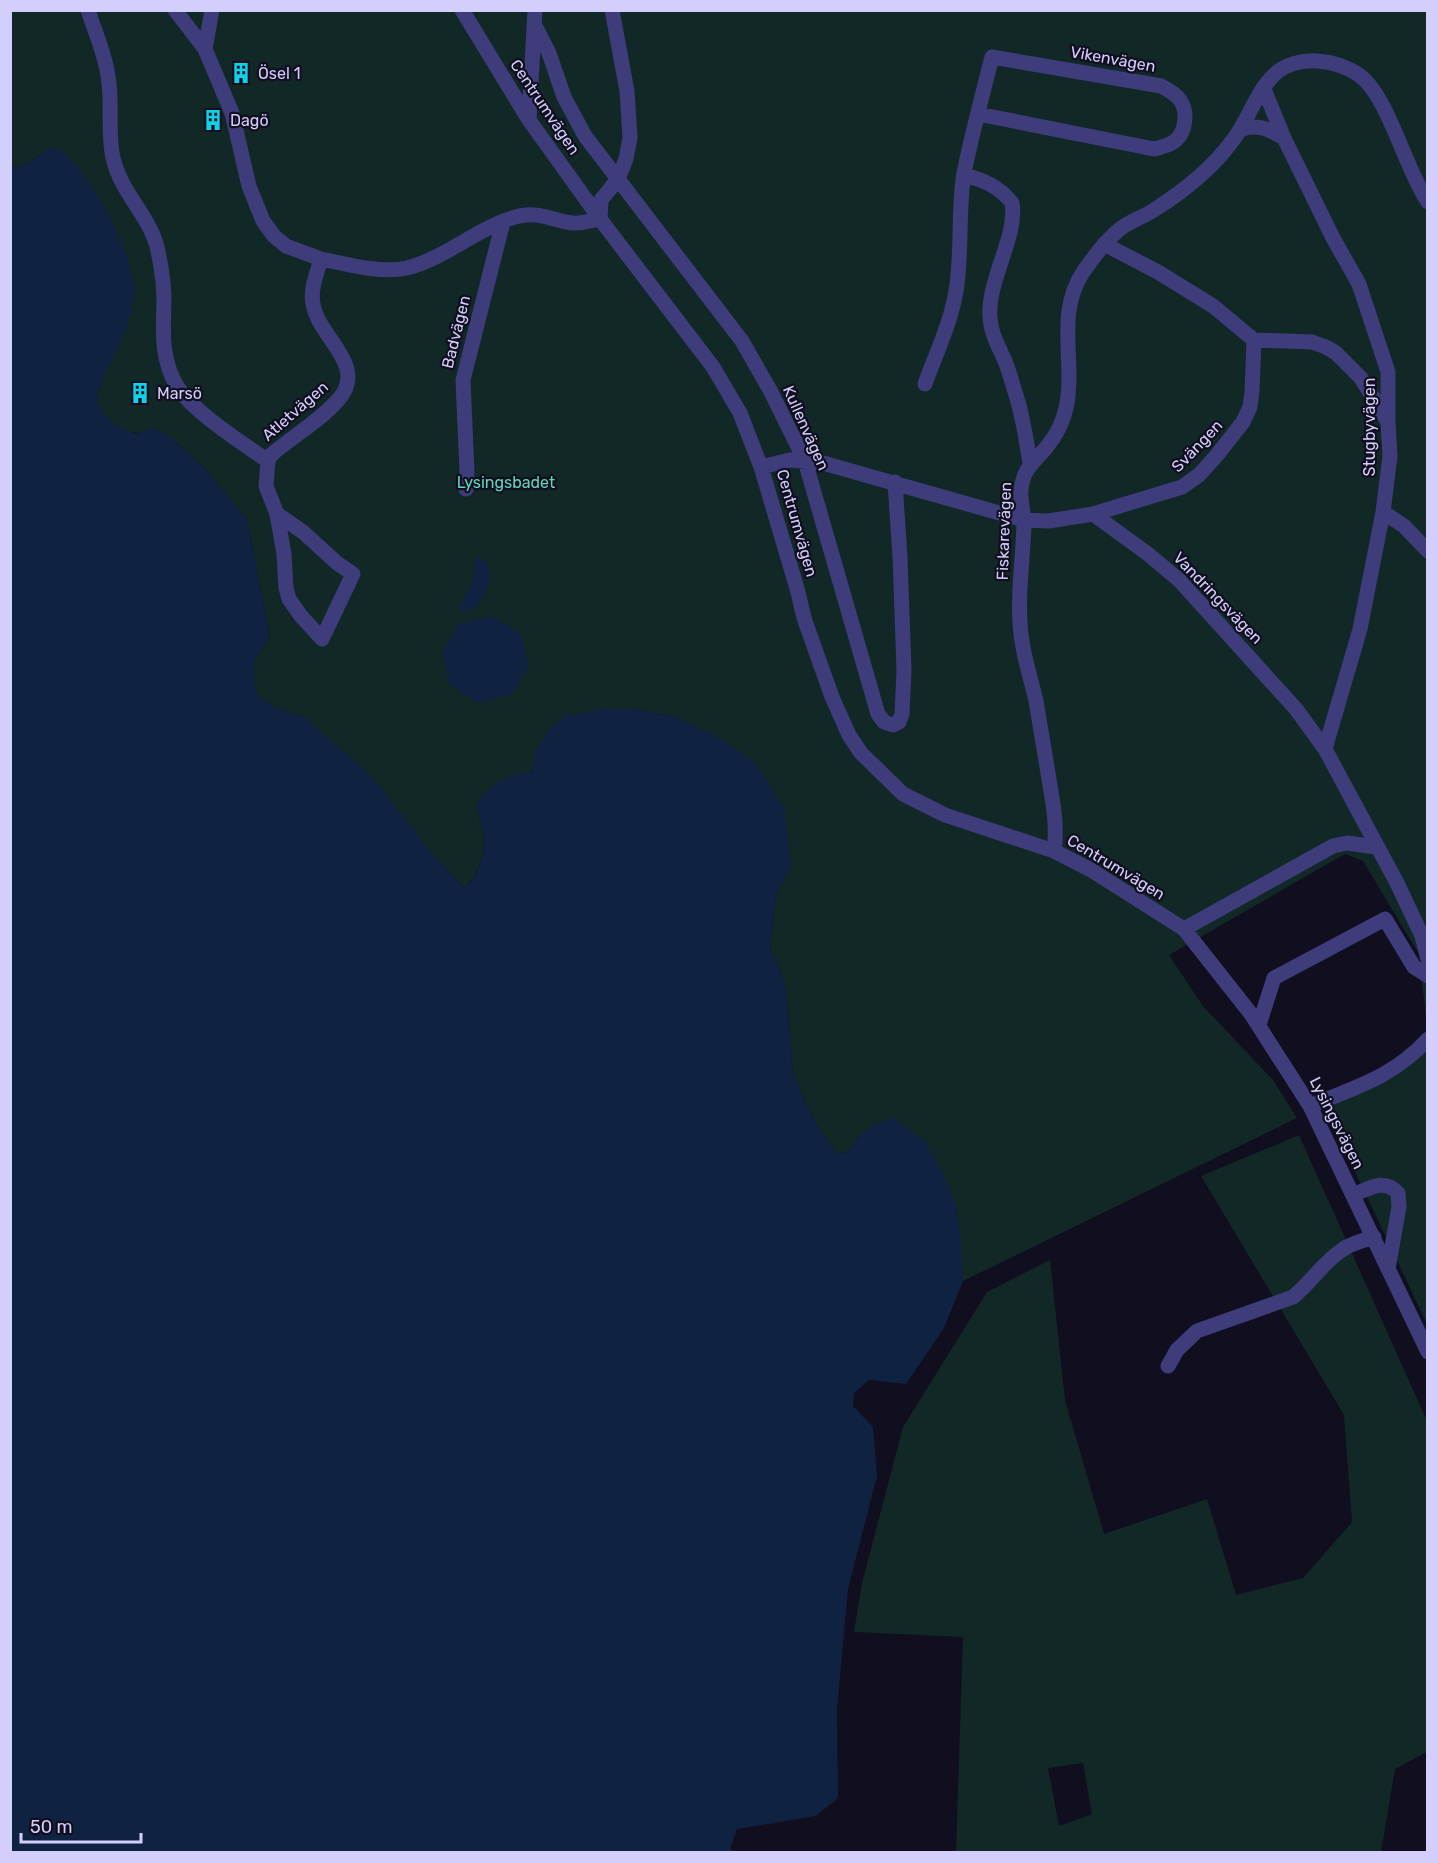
<svg xmlns="http://www.w3.org/2000/svg" width="1438" height="1863" viewBox="0 0 1438 1863" font-family="Rubik,sans-serif">
<rect width="100%" height="100%" fill="#110e1f"/>
<path fill="#112827" fill-rule="evenodd" d="M10,11H1427V1027L1419,954L1363,861L1345,854L1169,955L1203,1006L1273,1080L1297,1118L963,1281L957,1210L859,1136L848,1152L837,1153L816,1124L793,1074L786,986L770,947L776,895L791,866L716,736L678,718L637,709L476,804C478,815 484,830 484,841C483,859 477,878 464,888L304,717L275,707L259,698L254,686V661L270,638L247,519L206,470L174,440L121,430L101,412L96,399L105,371L42,152L31,162L14,167L11,165Z
M1427,1048V1324L1325,1108C1362,1091 1399,1078 1427,1048Z
M1299,1135L1427,1421V1752L1395,1769L1381,1852H956L963,1637L854,1632L862,1583L903,1427L987,1292L1050,1260L1065,1400L1104,1534L1207,1499L1236,1595L1303,1578L1352,1522L1344,1415L1201,1176ZM1083,1763L1092,1814L1059,1826L1048,1768Z"/>
<path fill="#102241" d="M51,147C57,150 63,152 67,156C94,180 140,264 134,300C128,335 107,365 96,398C103,418 118,429 138,434L153,427L174,440L206,470L247,519L270,638L254,661V685L259,698L275,707L304,717L373,778L434,856L464,888C478,878 483,858 484,841C484,830 478,815 476,804C493,784 505,773 532,772L535,751L550,729L566,716L602,709H637L678,718L716,736L757,764L785,810L791,866L776,895L770,947L786,986L793,1074L816,1124L837,1153L848,1152C861,1132 869,1125 892,1118L923,1139L943,1173L957,1210L962,1255L963,1281L944,1328L906,1384L869,1380L854,1393L853,1406L873,1427L877,1476L848,1589L837,1709L838,1798L816,1816L737,1829L730,1849L733,1852H11L10,165L14,167L31,162L42,152Z
M478,557C501,566 485,612 461,612L459,607C470,587 475,582 475,560Z
M492,616L520,633L529,666L512,694L479,703L450,686L442,653L459,624Z"/>
<g fill="none" stroke-linecap="round" stroke-linejoin="round">
<path stroke="#3e3c7b" stroke-width="15" d="M88,10C95,32 105,54 108,76C113,103 107,131 113,158C121,193 149,215 157,247C161,264 164,285 164,302C163,331 161,360 177,386C192,411 242,443 268,461L271,455C293,436 320,421 339,399C368,365 318,337 313,304C310,289 317,273 321,259C347,264 380,274 407,268C447,258 479,226 519,216C536,211 556,221 573,223C582,224 592,220 600,219L601,200L618,179L626,159L630,138L627,91L612,10
M175,10L205,49
M212,10L205,49L232,113L249,186L263,221L274,236L286,246L321,259
M462,10L529,120L600,219L713,367L740,413L761,467L798,592L804,618L832,697L849,735L861,753L903,794L945,815L1054,851L1091,870L1184,929L1251,1014L1310,1106L1428,1352
M534,24L549,53L564,97L585,136L742,341L771,392L805,461L878,714L884,722L893,725L899,722L902,714L904,671L900,557L895,482
M1264,89L1284,138L1333,238L1359,284L1388,372V422L1390,456L1383,512L1360,629L1325,749
M529,120L535,10
M1240,130C1256,123 1269,129 1284,138
M964,175C983,180 999,186 1012,203C1018,236 987,280 990,318C991,334 999,347 1005,361C1009,371 1012,382 1015,392C1023,415 1026,440 1030,463
M1104,244L1158,272L1213,306L1254,340L1312,342L1326,347L1336,353L1361,378L1388,422
M925,384C937,351 953,318 957,284C962,247 958,210 964,173C972,134 982,96 992,57L1161,86C1168,90 1175,93 1180,100C1188,111 1186,131 1176,140C1170,146 1161,147 1154,149L978,114
M268,461L266,486L277,514L303,532L337,563L353,574L322,639L301,616L289,599L286,588L284,554L277,514
M761,467L790,460L823,463L1024,520L1048,521L1093,514L1148,554L1179,580L1296,709L1325,749L1397,883L1422,936L1428,959
M466,489L467,472L463,380L503,222
M1383,512L1404,526L1428,551
M1093,514L1182,487L1199,475L1217,455L1243,422L1250,407L1252,392L1254,340
M1054,851C1058,824 1052,799 1048,773C1044,749 1040,725 1036,701C1032,683 1026,665 1023,647C1015,608 1023,563 1024,524C1024,513 1020,501 1021,490C1023,469 1033,463 1046,448C1055,437 1063,422 1066,408C1076,361 1055,315 1083,272C1094,257 1105,241 1120,229C1130,221 1143,217 1154,210C1184,191 1212,169 1233,140C1248,121 1257,90 1275,74C1285,64 1303,60 1317,61C1332,62 1346,66 1359,75C1388,95 1405,169 1428,202
M1184,929L1333,846L1347,843L1376,847
M1259,1025L1274,978L1385,919L1414,967L1428,976
M1310,1106C1356,1087 1393,1077 1428,1039
M1353,1195C1370,1188 1384,1178 1398,1193L1399,1207L1388,1269
M1168,1366L1177,1350L1197,1331L1293,1297C1311,1283 1323,1262 1342,1250C1351,1243 1363,1241 1374,1237"/>
</g>
<defs>
<symbol id="building-bare" viewBox="-9 -9 18 18"><path d="M-4-6H4V6H1V3H-1V6H-4ZM-2.5-4.3h1.7v1.8h-1.7ZM.8-4.3h1.7v1.8H.8ZM-2.5-1h1.7V.8h-1.7ZM.8-1h1.7V.8H.8Z" fill="#0fd1e7" stroke="#110e1f" stroke-width="2.5" paint-order="stroke"/></symbol>
</defs>
<g fill-rule="evenodd">
<use href="#building-bare" x="226" y="58" width="30" height="30"/>
<use href="#building-bare" x="198" y="105" width="30" height="30"/>
<use href="#building-bare" x="125" y="378" width="30" height="30"/>
</g>
<g text-anchor="middle" dominant-baseline="central" stroke-width="4.5" stroke-linejoin="round" paint-order="stroke">
<g font-size="16" fill="#d4cefc" stroke="#110e1f">
<text transform="translate(1113 59) rotate(10)">Vikenvägen</text>
<text transform="translate(545 107) rotate(56)">Centrumvägen</text>
<text transform="translate(456 332) rotate(-76)">Badvägen</text>
<text transform="translate(295 411) rotate(-41)">Atletvägen</text>
<text transform="translate(1369 427) rotate(-90)">Stugbyvägen</text>
<text transform="translate(806 428) rotate(66)">Kullenvägen</text>
<text transform="translate(1197 446) rotate(-46)">Svängen</text>
<text transform="translate(797 523) rotate(74)">Centrumvägen</text>
<text transform="translate(1004 531) rotate(-88)">Fiskarevägen</text>
<text transform="translate(1218 598) rotate(46)">Vandringsvägen</text>
<text transform="translate(1116 867) rotate(31)">Centrumvägen</text>
<text transform="translate(1337 1123) rotate(63)">Lysingsvägen</text>
</g>
<g font-size="16" fill="#d4cefc" stroke="#110e1f" text-anchor="start">
<text x="258" y="73">Ösel 1</text>
<text x="230" y="120">Dagö</text>
<text x="157" y="393">Marsö</text>
</g>
<g font-size="16" fill="#60d6b9" stroke="#110e1f">
<text x="506" y="482">Lysingsbadet</text>
</g>
</g>
<rect width="1438" height="1863" fill="none" stroke="#d4cefc" stroke-width="24"/>
<path d="M21 1833v9h120v-9" fill="none" stroke="#d4cefc" stroke-width="3"/>
<text x="30" y="1833" font-size="18" fill="#d4cefc" stroke="#110e1f" stroke-width="4.5" paint-order="stroke">50 m</text>
</svg>
